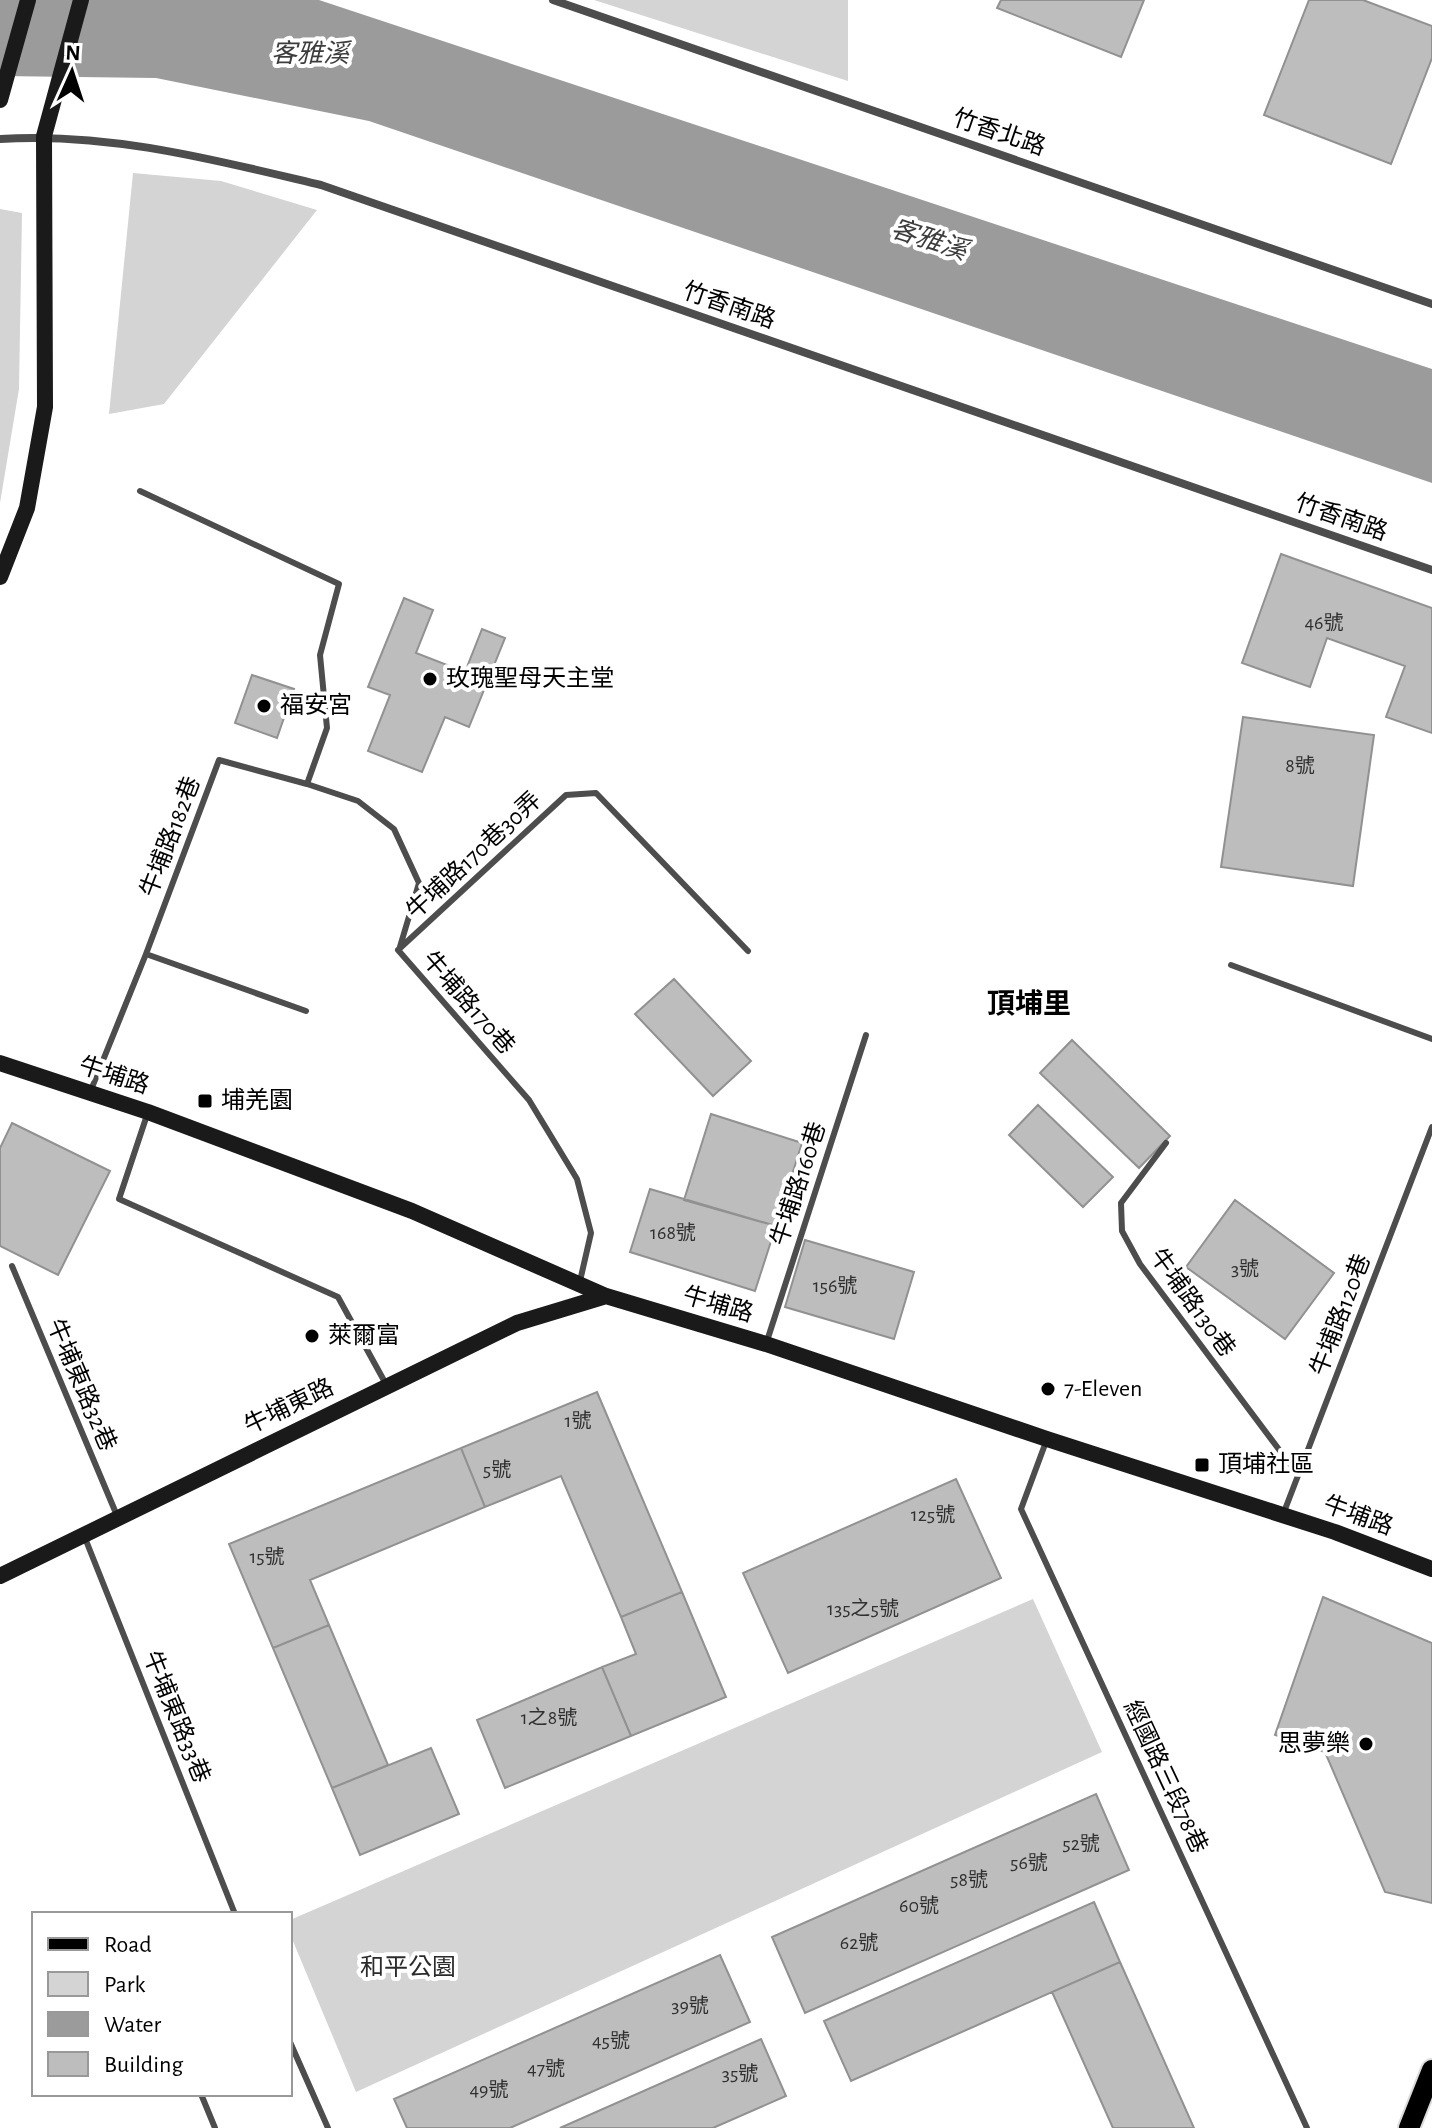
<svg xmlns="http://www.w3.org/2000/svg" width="1432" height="2128" viewBox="0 0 1432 2128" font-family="'Alegreya Sans','Noto Sans TC',sans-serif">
<rect width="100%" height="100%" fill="#fff"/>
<path fill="#d4d4d4" d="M594,0H848V81Z
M133,173L221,181L317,210L164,404L109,414Z
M0,209L22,213L19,389L0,503Z
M1033,1599L1102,1752L356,2092L290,1934V1920Z"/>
<path fill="#9b9b9b" d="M0,0H319L1432,369V483L369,121L156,78L0,76Z"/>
<path fill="#bdbdbd" stroke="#919191" stroke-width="2" d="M1001,0H1144L1121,57L997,8Z
M1309,0H1363L1432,26V58L1391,164L1264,115Z
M1281,554L1432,608V733L1386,717L1405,666L1327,638L1310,687L1242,663Z
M404,598L433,610L416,653L465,672L482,629L505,638L469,727L445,717L422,772L368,751L390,695L368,687Z
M252,675L294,689L277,738L235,723Z
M1243,717L1374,735L1353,886L1221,867Z
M674,979L751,1061L713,1096L635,1014Z
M1072,1040L1170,1136L1139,1168L1040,1073Z
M1038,1105L1113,1177L1083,1207L1009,1135Z
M711,1114L802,1143L776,1226L684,1200Z
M12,1123L110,1171L58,1275L0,1246V1148Z
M650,1189L776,1226L755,1291L630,1252Z
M1235,1200L1334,1273L1285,1339L1186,1267Z
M805,1240L914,1272L894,1339L785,1307Z
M597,1392L682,1592L621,1617L561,1476L485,1507L461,1448Z
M461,1448L485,1507L310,1580L329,1625L273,1648L229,1544Z
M956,1479L1001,1578L788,1673L743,1573Z
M682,1592L726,1697L631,1736L602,1667L636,1654L621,1617Z
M1323,1597L1432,1643V1903L1385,1892L1325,1752L1275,1735Z
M329,1625L388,1765L332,1788L273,1648Z
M602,1667L631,1736L505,1788L477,1720Z
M431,1748L459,1814L360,1855L332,1788Z
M1096,1794L1129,1870L805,2013L772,1937Z
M1094,1902L1120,1962L851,2081L824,2021Z
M720,1955L750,2022L510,2128H407L394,2099Z
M1120,1962L1194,2128H1113L1052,1992Z
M761,2039L786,2096L713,2128H560Z"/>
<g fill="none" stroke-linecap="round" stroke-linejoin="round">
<defs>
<path id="primary" d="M1409,2128L1432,2070"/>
</defs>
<use href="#primary" stroke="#dbdbdb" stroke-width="24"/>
<path stroke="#4d4d4d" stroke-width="6" d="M307,784L358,801L394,829L419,883L399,950
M398,950L566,795L596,793L748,951
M398,950L529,1100L577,1179L591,1233L580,1281
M146,954L306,1011
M1231,965L1432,1039
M91,1090L146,954L219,760L307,784L327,728L320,655L339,584L140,491
M148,1112L119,1199L338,1297L387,1386
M1166,1143L1121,1203L1122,1231L1140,1264L1298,1475
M12,1266L118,1518
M766,1344L866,1035
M1047,1439L1021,1509L1307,2128
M1284,1512L1432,1127
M85,1538L235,1914
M290,2042L328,2128
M201,2094L215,2128"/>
<path stroke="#4d4d4d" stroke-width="8" d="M553,0L1432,304
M0,139C109,132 215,160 321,185L1432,570"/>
<path stroke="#1a1a1a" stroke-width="16" d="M0,100L28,0
M0,577L27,508L45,407L44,136L81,0
M0,1063L148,1112L412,1211L606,1296L766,1344L1047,1439L1335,1532L1432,1569
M0,1576L517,1323L606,1296"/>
<use href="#primary" stroke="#000" stroke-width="20"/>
</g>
<g fill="#000" stroke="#fff" stroke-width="3">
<circle cx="430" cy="679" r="8"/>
<circle cx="264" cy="706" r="8"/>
<rect x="197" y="1093" width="16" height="16" rx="4"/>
<circle cx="312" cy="1336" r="8"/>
<circle cx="1048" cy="1389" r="8"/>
<rect x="1194" y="1457" width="16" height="16" rx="4"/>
<circle cx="1366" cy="1744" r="8"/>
</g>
<g text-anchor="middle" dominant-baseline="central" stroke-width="8" stroke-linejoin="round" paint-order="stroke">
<g font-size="20" fill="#2f2f2f">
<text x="1324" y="623">46號</text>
<text x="1300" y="766">8號</text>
<text x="673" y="1233">168號</text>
<text x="1245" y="1269">3號</text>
<text x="835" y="1286">156號</text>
<text x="578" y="1421">1號</text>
<text x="497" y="1470">5號</text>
<text x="933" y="1515">125號</text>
<text x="267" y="1557">15號</text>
<text x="863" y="1609">135之5號</text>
<text x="549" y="1718">1之8號</text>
<text x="1081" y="1844">52號</text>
<text x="1029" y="1863">56號</text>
<text x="969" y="1880">58號</text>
<text x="919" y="1906">60號</text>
<text x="859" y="1943">62號</text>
<text x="690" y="2006">39號</text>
<text x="611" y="2041">45號</text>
<text x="546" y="2069">47號</text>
<text x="740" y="2074">35號</text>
<text x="489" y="2090">49號</text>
</g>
<g font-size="24" fill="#000" stroke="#fff">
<text transform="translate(999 133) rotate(19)">竹香北路</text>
<text transform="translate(729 306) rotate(19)">竹香南路</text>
<text transform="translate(1341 518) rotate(19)">竹香南路</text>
<text transform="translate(171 837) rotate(-69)">牛埔路182巷</text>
<text transform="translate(474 856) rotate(-43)">牛埔路170巷30弄</text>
<text transform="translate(468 1003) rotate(49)">牛埔路170巷</text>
<text transform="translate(114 1076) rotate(18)">牛埔路</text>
<text transform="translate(799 1184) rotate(-72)">牛埔路160巷</text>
<text transform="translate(1192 1303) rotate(54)">牛埔路130巷</text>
<text transform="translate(718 1305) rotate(16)">牛埔路</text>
<text transform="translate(1341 1315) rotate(-69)">牛埔路120巷</text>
<text transform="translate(81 1385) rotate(67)">牛埔東路32巷</text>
<text transform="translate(289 1407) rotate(-26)">牛埔東路</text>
<text transform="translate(1358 1516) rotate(20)">牛埔路</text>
<text transform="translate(176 1717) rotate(68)">牛埔東路33巷</text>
<text transform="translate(1165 1777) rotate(65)">經國路三段78巷</text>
</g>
<g font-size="24" fill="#000" stroke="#fff" text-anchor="start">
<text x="446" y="679">玫瑰聖母天主堂</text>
<text x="280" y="706">福安宮</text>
<text x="221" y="1101">埔羌園</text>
<text x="328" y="1336">萊爾富</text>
<text x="1064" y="1389">7-Eleven</text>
<text x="1218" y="1465">頂埔社區</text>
<text x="1350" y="1744" text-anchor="end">思夢樂</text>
</g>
<g font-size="24" fill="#2b2b2b" stroke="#fff">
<text x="408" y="1968">和平公園</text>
</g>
<g font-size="26" font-style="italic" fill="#3c3c3c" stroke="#fff">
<text x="310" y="54">客雅溪</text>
<text transform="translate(929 240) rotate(18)">客雅溪</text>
</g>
<g font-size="28" font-weight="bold" fill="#000" stroke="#fff">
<text x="1029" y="1005">頂埔里</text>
</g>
</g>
<rect x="32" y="1912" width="260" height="184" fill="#ffffff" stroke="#999999" stroke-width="2"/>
<rect x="48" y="1938" width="40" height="12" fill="#000000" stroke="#999999" stroke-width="2"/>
<text x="104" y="1952" font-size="24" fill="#000000">Road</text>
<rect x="48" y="1972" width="40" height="24" fill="#d4d4d4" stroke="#999999" stroke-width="2"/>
<text x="104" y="1992" font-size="24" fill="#000000">Park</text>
<rect x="48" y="2012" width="40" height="24" fill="#9b9b9b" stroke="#999999" stroke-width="2"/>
<text x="104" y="2032" font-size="24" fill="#000000">Water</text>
<rect x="48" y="2052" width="40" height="24" fill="#bdbdbd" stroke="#999999" stroke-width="2"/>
<text x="104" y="2072" font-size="24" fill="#000000">Building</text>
<g transform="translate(72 72) rotate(3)" stroke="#ffffff" stroke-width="6" paint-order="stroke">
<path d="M0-6L14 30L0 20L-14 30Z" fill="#000000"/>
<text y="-12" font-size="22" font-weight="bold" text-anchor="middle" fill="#000000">N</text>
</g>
</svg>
